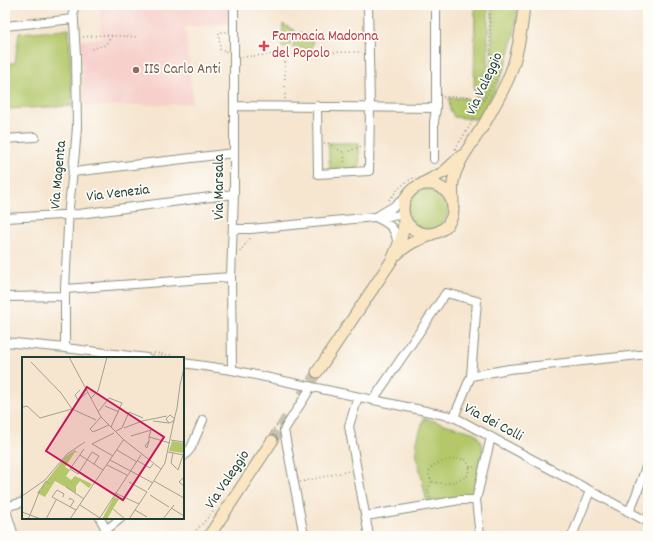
<svg xmlns="http://www.w3.org/2000/svg" width="653" height="541" viewBox="0 0 653 541" font-family="Dekko,sans-serif">
<rect width="100%" height="100%" fill="#fdfcf7"/>
<filter id="ink" filterUnits="userSpaceOnUse"><feTurbulence type="fractalNoise" baseFrequency=".025" numOctaves="2"/><feDisplacementMap in="SourceGraphic" scale="8" xChannelSelector="R" yChannelSelector="G"/><feConvolveMatrix kernelMatrix="1 2 1 2 8 2 1 2 1" color-interpolation-filters="sRGB"/></filter>
<filter id="wash" filterUnits="userSpaceOnUse"><feTurbulence type="fractalNoise" baseFrequency=".012" numOctaves="4" result="noise"/><feDisplacementMap in="SourceGraphic" scale="16" xChannelSelector="R" yChannelSelector="G"/><feGaussianBlur stdDeviation="0.9" result="paint"/><feColorMatrix in="noise" values="0 0 0 0 0 0 0 0 0 0 0 0 0 0 0 0 0 1.4 0 .05"/><feComposite in="paint" operator="in"/></filter>
<g filter="url(#wash)">
<rect width="100%" height="100%" fill="#f6e5cf"/>
<path fill="#f7d0cb" d="M99,5H230V24L185,27L193,103L165,105L85,106L81,40L102,38Z"/>
<path fill="#b4c86b" stroke="#6a8250" d="M475,5H488V64L479,95H474Z
M492,5H518C517,22 513,41 508,57C502,78 490,98 481,117L475,119L454,117L453,116L452,111H450L449,98H467L468,104L470,107L472,108C476,105 474,103 475,98H482L492,63Z
M283,24L295,31L288,48H282Z
M69,29L72,106L6,109L5,63H15L19,33Z
M299,32L313,37L312,48H292Z
M328,143H359L360,169L330,170Z
M408 209a20 20 0 1 1 40 0a20 20 0 1 1-40 0Z
M424,418L475,433L481,441L483,448L474,491L467,496L427,502L417,457L416,444Z"/>
</g>
<g filter="url(#ink)">
<g fill="none" stroke-linecap="round" stroke-linejoin="round">
<path stroke="#cbc3b0" stroke-width="11" stroke-dasharray="11 5.5" stroke-linecap="butt" d="M302,395L317,372
M272,441L288,416"/>
<defs>
<path id="street" d="M5,26L74,19
M234,106L436,108
M317,106L318,174L369,171L370,107L368,5
M5,139L35,137
M434,159V122L436,108V5
M73,172L234,153
M379,215L396,205L406,197
M5,218L79,214L234,194
M377,218C392,225 396,229 398,247
M234,229H251L374,217L403,215
M65,289L231,277
M5,297L65,296
M5,342L65,348L147,358
M65,348V289L69,207L75,152L77,127L76,56L73,5
M183,363L232,370L454,417L648,522
M232,370L231,277L234,194V5
M471,376L509,369L648,354
M358,397L349,426L369,536
M373,400L446,293L477,301L471,376L454,417
M183,457L191,448L203,420
M629,512L637,493L648,461
M366,516L460,500H476
M100,518L106,530L121,518
M14,536L5,507L23,502
M304,536L284,430L308,392L310,386
M480,536L476,500L491,437
M572,536L590,491"/>
<path id="secondary" d="M423,183L444,172L461,156
M403 209a25 25 0 1 1 50 0a25 25 0 1 1-50 0Z
M453,204C453,197 452,189 453,182C456,163 473,142 483,126C492,110 502,93 509,77C518,54 522,29 524,5
M396,255C408,244 414,241 429,236
M317,372L392,260L401,239L403,231L404,219
M209,536L272,441"/>
</defs>
<use href="#street" stroke="#8a9182" stroke-width="10"/>
<use href="#secondary" stroke="#8a9182" stroke-width="13"/>
<path stroke="#8a9182" stroke-width="1.5" stroke-dasharray="1 3" stroke-linecap="butt" d="M83,37L103,35L139,37
M92,49L105,45L112,36
M226,52V50H220L219,32H226
M242,57L287,53L362,52
M443,97H468L469,105L471,106L473,105V98L480,97L491,64L489,5
M285,99V57L288,50
M324,143H328L344,153L362,146
M455,149L468,129L502,67
M344,153L345,165
M389,200C397,190 405,181 416,177
M240,252C243,246 248,242 252,236
M154,353L179,356
M153,355L177,358
M271,432L278,424
M470,467L466,460C464,460 462,459 460,459C451,458 427,463 429,475C429,476 431,480 432,481C444,486 456,482 467,476L470,467H476
M300,482L349,471
M430,498L428,490L432,481
M191,536L214,511"/>
<use href="#street" stroke="#fff" stroke-width="8"/>
<use href="#secondary" stroke="#fbe6c4" stroke-width="11"/>
</g>
</g>
<path fill="#e0444e" stroke="#fdfcf7" stroke-width="1.5" d="M262 40h4v4h4v4h-4v4h-4v-4h-4v-4h4z"/>
<circle fill="#8d6e63" stroke="#fdfcf7" stroke-width="1.5" cx="136" cy="70" r="4"/>
<g text-anchor="middle" dominant-baseline="central" stroke-width="3.5" stroke-linejoin="round" paint-order="stroke">
<g font-size="15" fill="#be3a42" stroke="#fdfcf7" text-anchor="start">
<text x="272" y="37">Farmacia Madonna<tspan x="272" dy="17">del Popolo</tspan></text>
</g>
<g font-size="15" fill="#785e54" stroke="#fdfcf7" text-anchor="start">
<text x="144" y="70">IIS Carlo Anti</text>
</g>
<g font-size="15" fill="#1f3d34" stroke="#fdfcf7">
<text transform="translate(485 84) rotate(-65)">Via Valeggio</text>
<text transform="translate(59 175) rotate(-85)">Via Magenta</text>
<text transform="translate(220 187) rotate(-90)">Via Marsala</text>
<text transform="translate(118 194) rotate(-7)">Via Venezia</text>
<text transform="translate(493 423) rotate(28)">Via dei Colli</text>
<text transform="translate(228 480) rotate(-56)">Via Valeggio</text>
</g>
</g>
<g transform="translate(22 357)">
<rect width="162" height="162" fill="#f6e5cf"/>
<path d="M150,84L162,86V96L147,94ZM53,93L56,96L53,95L43,110L48,113L44,119L49,123L53,119L70,127L67,131L58,124L54,129V136L33,124L23,140L15,136L44,99ZM92,140L97,142L95,145L85,162H80Z" fill="#b4c86b"/>
<path fill="none" stroke="#a0a291" stroke-width="1" d="M47,0L79,60L102,83L139,112M9,5L39,36L50,52L74,63M58,33L53,38L56,43L66,35M69,41L76,34L85,0M83,49L97,55M1,50L5,49L18,61L50,52M76,55L87,41L100,46L89,70M79,60L68,72L71,75L87,68M153,62L148,58L144,62L147,66L152,64V63L155,51L158,28L162,11M131,64L147,66M102,71L120,64L145,59M94,74L100,71L107,55L121,61M109,79L129,73L127,80L148,86M149,83L162,85M127,84L123,89L125,91L127,84V80M70,87L91,99M70,87L92,76M62,92L48,112L56,117L70,95L77,99L72,107M95,93L115,105M146,95L162,98M151,96L149,106L156,113L161,98M58,98L81,113M88,103L131,126M116,104L128,111L131,107M85,108L105,118M162,120L157,125L162,129M132,124L162,141M107,125L125,135M44,130L62,142M19,132L24,124L27,127M18,133L8,158L19,162M126,133L143,106L152,63M93,136L117,147M128,138L147,150M0,139L23,123L45,97L63,85M41,140L42,137L35,133L30,140L54,153M47,143L48,141L52,144L48,150M58,148L78,161M149,151L162,159M91,152L103,162M113,153L125,160M0,155L8,158L6,162M24,162L34,143M48,162L102,82M77,162L119,98M107,162L125,135M141,162L152,148"/>
<path fill="#c2185b" fill-opacity="0.15" stroke="#c2185b" stroke-width="2" d="M65,30L142,80L101,143L24,94Z"/>
<rect width="162" height="162" fill="none" stroke="#1f3d34" stroke-width="2"/>
</g>
<rect width="653" height="541" fill="none" stroke="#fdfcf7" stroke-width="20"/>
</svg>
